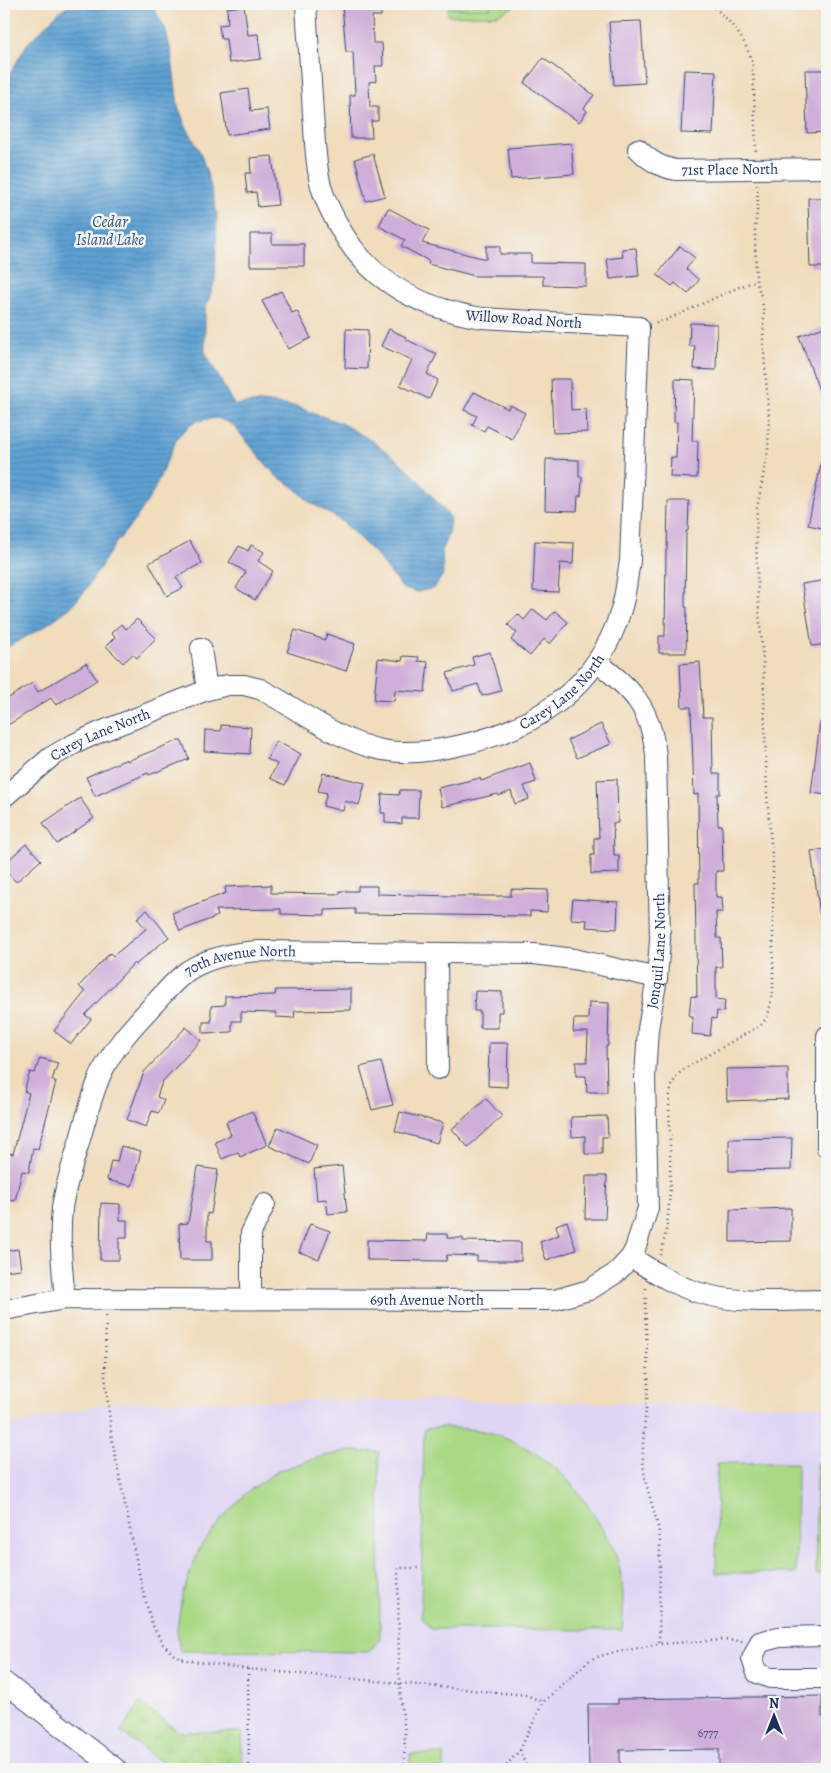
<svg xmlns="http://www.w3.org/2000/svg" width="831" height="1773" viewBox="0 0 831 1773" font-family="Alegreya,serif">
<defs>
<pattern id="park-crowns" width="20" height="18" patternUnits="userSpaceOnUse" patternTransform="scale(1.25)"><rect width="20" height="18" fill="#aad986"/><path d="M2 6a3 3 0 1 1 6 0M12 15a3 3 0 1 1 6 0" fill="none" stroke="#92bb76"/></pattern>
<pattern id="water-rules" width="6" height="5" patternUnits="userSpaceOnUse" patternTransform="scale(1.25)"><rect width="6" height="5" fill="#5fa1d3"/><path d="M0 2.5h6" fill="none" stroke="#4e84ae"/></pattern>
</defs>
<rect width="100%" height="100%" fill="#f6f6f2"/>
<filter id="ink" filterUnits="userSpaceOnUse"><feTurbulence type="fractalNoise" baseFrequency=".02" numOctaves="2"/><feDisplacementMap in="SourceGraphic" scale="10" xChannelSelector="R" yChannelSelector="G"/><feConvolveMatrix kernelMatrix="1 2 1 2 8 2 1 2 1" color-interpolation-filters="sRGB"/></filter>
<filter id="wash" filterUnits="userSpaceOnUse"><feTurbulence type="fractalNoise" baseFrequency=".0096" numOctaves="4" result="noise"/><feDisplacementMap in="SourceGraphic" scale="20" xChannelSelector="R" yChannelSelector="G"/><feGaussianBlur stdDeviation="1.12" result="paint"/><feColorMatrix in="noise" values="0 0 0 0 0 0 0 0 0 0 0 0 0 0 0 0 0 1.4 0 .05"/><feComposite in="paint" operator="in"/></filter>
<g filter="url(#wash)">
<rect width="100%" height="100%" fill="#f1dcbc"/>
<path fill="#dfd5f5" d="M401,1400L827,1406V1769H4V1427L112,1402Z"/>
<path fill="url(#park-crowns)" stroke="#628472" d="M448,4H519L497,15L448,16Z
M140,1703L179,1732H242V1766L168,1767L121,1732Z"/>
<path fill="#aad986" stroke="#628472" d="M451,4H491V8L451,9Z
M444,1427C463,1429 486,1429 504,1437C549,1456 576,1483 600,1525C607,1536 615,1550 618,1562C624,1585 624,1608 622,1630L431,1629L421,1617L424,1429Z
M350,1451L379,1452L380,1638L369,1652L180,1651L177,1630L182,1595L200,1547L221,1520L247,1492L278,1471L316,1458Z
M717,1463H797L796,1573H716Z
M816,1464H827V1574H816Z
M410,1754H444V1769H410Z"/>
<path fill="url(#water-rules)" stroke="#3d6898" d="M74,4H151L165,28L171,51L178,106L184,122L201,154L211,187L217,215L215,280L205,311V352L234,405L261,402L294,406L341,423L369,439L394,457L412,473L450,517L448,535L442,549L443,575L434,588L418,592L403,589L378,557L353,532L340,520L308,501L294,487L276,476L232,424L217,418L196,421L178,436L152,494L135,520L115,544L85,591L70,608L42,628L4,649V84L27,44L61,10Z"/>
<g id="blocks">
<path fill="#cfaed9" d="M342,4H381V16H372L373,43H382L383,66H375L376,81L369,82L370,107H378V121H371L372,138H351L350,95H355L353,52H346Z
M244,6L248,35L258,34L261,59L229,63L226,39H221L219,25L228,24L227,8Z
M641,21L645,83L614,85L609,22Z
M543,58L594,95L584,108L587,111L579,122L524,83Z
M684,70L716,71L713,134L681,133Z
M805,70H827V132L807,133Z
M248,89L251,111L267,109L270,129L227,135L221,93Z
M571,143L574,174L511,179L508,148Z
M373,154L385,196L366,201L355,159Z
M272,156L278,205L258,207L256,192L247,193L245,173H251L250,158Z
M808,198H823V203H827V267H810Z
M388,208L429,230L422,243L486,259V246H500V254H531V263L586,264V286L543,285V276H475L428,264L429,261L401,246L405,240L379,226Z
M250,234H272V244H304V266H250Z
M680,246L695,258L686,269L699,280L688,294L675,283L672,286L657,275Z
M636,248L639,276L610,279L607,259L623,257L622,249Z
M281,291L292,313L297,311L311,338L288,349L262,301Z
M690,323L717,324L716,370L694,369L695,346H689Z
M827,326V409H826L799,336Z
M346,329L368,330L367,369L345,368Z
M389,329L406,337L405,339L437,354L427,374L438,380L429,399L400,385L412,360L381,346Z
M551,379H570L571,410L586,409L587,432L553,433Z
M675,379L694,380L692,441H698L697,478L670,477L671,457L676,458L677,422H674Z
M474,392L508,409L510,405L525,413L512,439L487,426L484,431L472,425L477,416L464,410Z
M546,459L579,460V477H582L581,496H578L577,511L545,510Z
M822,459L827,460V529L808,525Z
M668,501H689L688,531H686L685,607H687L686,653H659V636H665L666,550H667Z
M190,541L202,563L176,577L183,588L167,596L149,563Z
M535,541L574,543L573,564L560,563L558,592L533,591Z
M251,545L264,552L258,561L273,571L255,600L236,588L246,572L229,562L239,546L248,551Z
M827,580V644L812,646L802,584Z
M533,609L547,620L555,611L568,622L550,644L544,639L530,656L511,640L517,633L508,625L518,614L524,620Z
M137,619L156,638L137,658L133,654L123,663L106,646L115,637L111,633L121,624L126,629Z
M295,630L325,640L327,634L355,644L346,671L287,652Z
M490,652L501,691L482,696L478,684L453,691L447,673L474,665L472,657Z
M403,656L419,657L418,661L428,662L425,692L395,690L394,701L374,700L378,658L402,661Z
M700,662L703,717H712L713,774H720V794H717L718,825H722L723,871H716V897H722L723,912H716L717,938H721L722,967H716V999L725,1000L724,1012L717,1011L716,1019L712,1018L710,1036L692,1034L693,1016H689L691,996L697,997L695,883H699L698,794L694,795L691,707H682L680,664Z
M86,663L97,680L56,705L51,698L8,725L4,719V701L32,683L38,692Z
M820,722H827V795L811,793Z
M601,724L611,744L577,758L568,740Z
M221,725L251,727L250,754L204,751L205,730L221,731Z
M177,741H182L189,759L149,775L148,773L95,796L86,777L127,759V761Z
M276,741L301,754L285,785L270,778L277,764L267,759Z
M530,763L536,782L524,786L529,799L515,804L511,791L499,796L498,794L442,807L438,788L480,778L481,781Z
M323,773L365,783L359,805L345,801L343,811L323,806L327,793L318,791Z
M617,779L618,823H613L614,855H619V873L591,874V855H594V838H599L597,780Z
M400,790H419L418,818H402V824L385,823V813H381L382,794L399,795Z
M80,798L94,818L57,844L43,823Z
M26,844L41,860L16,882L4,869V864Z
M827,849V914L820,915L811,851Z
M271,885V893L340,894V891H358V886H377V894L451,896H511V889L548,890L547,912L530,911V916L355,914V909L325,910V915L281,914V909L216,910L218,916L180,931L172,913L226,893L225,887Z
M573,899L618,902L617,929L586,927L587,920L571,919Z
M147,910L169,937L135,965L134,963L85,1015L91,1019L71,1044L54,1031L85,992L79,986L110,953L113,956L146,929L137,918Z
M351,989V1010L295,1011L294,1018L276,1017V1013L241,1012V1021H232V1032L203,1033V1022H211V1006L225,1005V996L275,995L276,990Z
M475,991L502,992V1012H498V1028H480V1011H474Z
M589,1002L609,1003L608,1046H606L607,1092H587L586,1076H576V1062H587L588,1032H573L574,1019H588Z
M186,1027L201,1040L162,1082L157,1097L164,1100L159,1113L152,1111L146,1127L127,1120L144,1072Z
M489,1043H508L507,1087L488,1086Z
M40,1058L58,1063L52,1080L56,1082L38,1149L33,1148L29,1172L22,1171L15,1201L4,1199L5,1152L13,1154L29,1093L24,1091L30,1072L35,1073Z
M381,1062L393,1105L372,1110L360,1067Z
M788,1068V1099L727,1101L726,1069Z
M486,1099L502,1116L468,1147L452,1129Z
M252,1111L267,1145L240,1157L238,1152L222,1159L215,1142L231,1135L226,1122Z
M400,1112L443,1123L437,1143L395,1131Z
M607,1116L608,1137H602V1154H585V1136L572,1137L571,1117Z
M278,1127L317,1145L309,1164L269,1146Z
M792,1138L791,1170L729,1171V1139Z
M121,1146L141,1151L132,1186L107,1180L111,1161L117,1162Z
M342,1166L347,1212L328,1214L326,1199L317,1200L314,1169Z
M198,1167L218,1170L211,1214L207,1213V1241H212V1260H180L179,1224L188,1223Z
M586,1176H607L605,1219H585Z
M101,1203L120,1204V1220H127V1238H119V1260H100Z
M791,1208V1241L730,1242V1210Z
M567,1221L576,1250L546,1260L540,1242L559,1235L556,1225Z
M310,1224L330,1231L319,1259L299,1252Z
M428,1234H447V1238H463V1241L521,1242V1261H477V1256L447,1255L446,1261L367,1260V1240L427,1241Z
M18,1249L21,1269L4,1271V1251Z
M822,1696V1717H827V1769H719V1749L620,1750V1769H589L588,1704H618V1699Z"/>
</g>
</g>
<g filter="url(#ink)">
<use href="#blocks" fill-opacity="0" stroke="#3b496c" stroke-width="1"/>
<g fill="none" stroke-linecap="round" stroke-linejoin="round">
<defs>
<g id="minor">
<path id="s1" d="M638,149C650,161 660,167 676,170L827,168"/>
<path d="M201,648L207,690"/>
<path id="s2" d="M4,797L51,757L74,744L100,732L207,690L228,685H244L260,689C299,709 339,742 382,750C407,755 433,751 457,746C534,730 598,688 621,610C626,594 627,578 630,561L639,327L482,318C418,308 366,280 336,221C330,210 324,198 321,186C315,163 315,138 313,114C311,77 308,41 306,4"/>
<path d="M437,953L438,1069"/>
<path d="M827,1036V1148"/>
<path d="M631,1257C653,1271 675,1286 700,1293C740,1305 786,1300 827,1300"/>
<path d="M251,1298V1233L265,1204"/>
<path id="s3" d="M65,1299C62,1269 59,1239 62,1208C65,1187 72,1166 78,1146C85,1122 91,1097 101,1074C114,1046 136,1023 156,1002C166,991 177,978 189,970C210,957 233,953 258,951L534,954L574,959L657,978"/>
<path id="s4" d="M4,1310L65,1299L554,1300L589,1290L616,1273L631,1257L635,1249L648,1208L645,1077L648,1029L657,978L660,940L656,755C650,707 634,691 597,662"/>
<path d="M827,1636L779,1637L760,1642L752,1659L757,1673L770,1678H827"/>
<path d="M4,1682L116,1769"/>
</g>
</defs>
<use href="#minor" stroke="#3b496c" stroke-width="22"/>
<path stroke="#3b496c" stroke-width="2.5" stroke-dasharray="1 4" stroke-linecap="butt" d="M711,4C731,22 747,39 753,67L756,151
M656,323L664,321L739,287L756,281
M660,1255C672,1220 670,1173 670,1136C670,1120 667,1101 672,1086C675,1076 681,1071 689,1066L761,1025L768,1016L773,992V866L767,795L763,660L758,599L756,536L757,508L768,451L769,418L763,340L764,313L761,296L756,281L755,229L758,204L757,184
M646,1288C644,1320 648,1352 648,1384C647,1409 642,1435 643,1461C644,1488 657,1513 660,1539L659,1644
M106,1316L105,1375L112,1440L142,1588L152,1624L163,1644L174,1655L186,1660L248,1669L526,1695L543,1702
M248,1669L249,1769
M520,1750L527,1769
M404,1769L405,1732L399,1682L398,1568H420
M503,1769L520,1750L543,1702L591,1659L611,1653L659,1644L722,1640L742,1641"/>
<use href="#minor" stroke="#fff" stroke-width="20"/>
</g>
</g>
<g text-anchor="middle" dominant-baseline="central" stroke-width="5" stroke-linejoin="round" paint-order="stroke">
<g font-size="12" fill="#484f7d">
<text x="708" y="1733">6777</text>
</g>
<g font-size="15" fill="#1b2f5e" stroke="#f6f6f2">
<text stroke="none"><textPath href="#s1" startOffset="98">71st Place North</textPath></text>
<text transform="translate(524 319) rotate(4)">Willow Road North</text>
<text stroke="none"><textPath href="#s2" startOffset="619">Carey Lane North</textPath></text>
<text stroke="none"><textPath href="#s2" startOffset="116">Carey Lane North</textPath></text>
<text stroke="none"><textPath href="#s4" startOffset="951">Jonquil Lane North</textPath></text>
<text stroke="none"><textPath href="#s3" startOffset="421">70th Avenue North</textPath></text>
<text stroke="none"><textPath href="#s4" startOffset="424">69th Avenue North</textPath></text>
</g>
<g font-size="16" font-style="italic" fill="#335787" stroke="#f6f6f2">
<text x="110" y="222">Cedar<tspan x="110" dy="18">Island Lake</tspan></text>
</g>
</g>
<rect width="831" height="1773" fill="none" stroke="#f6f6f2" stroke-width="20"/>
<g transform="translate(774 1716)" stroke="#f6f6f2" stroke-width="4" paint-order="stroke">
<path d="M0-4L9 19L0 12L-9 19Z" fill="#1b2f5e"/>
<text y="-8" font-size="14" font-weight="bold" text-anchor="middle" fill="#1b2f5e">N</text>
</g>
</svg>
